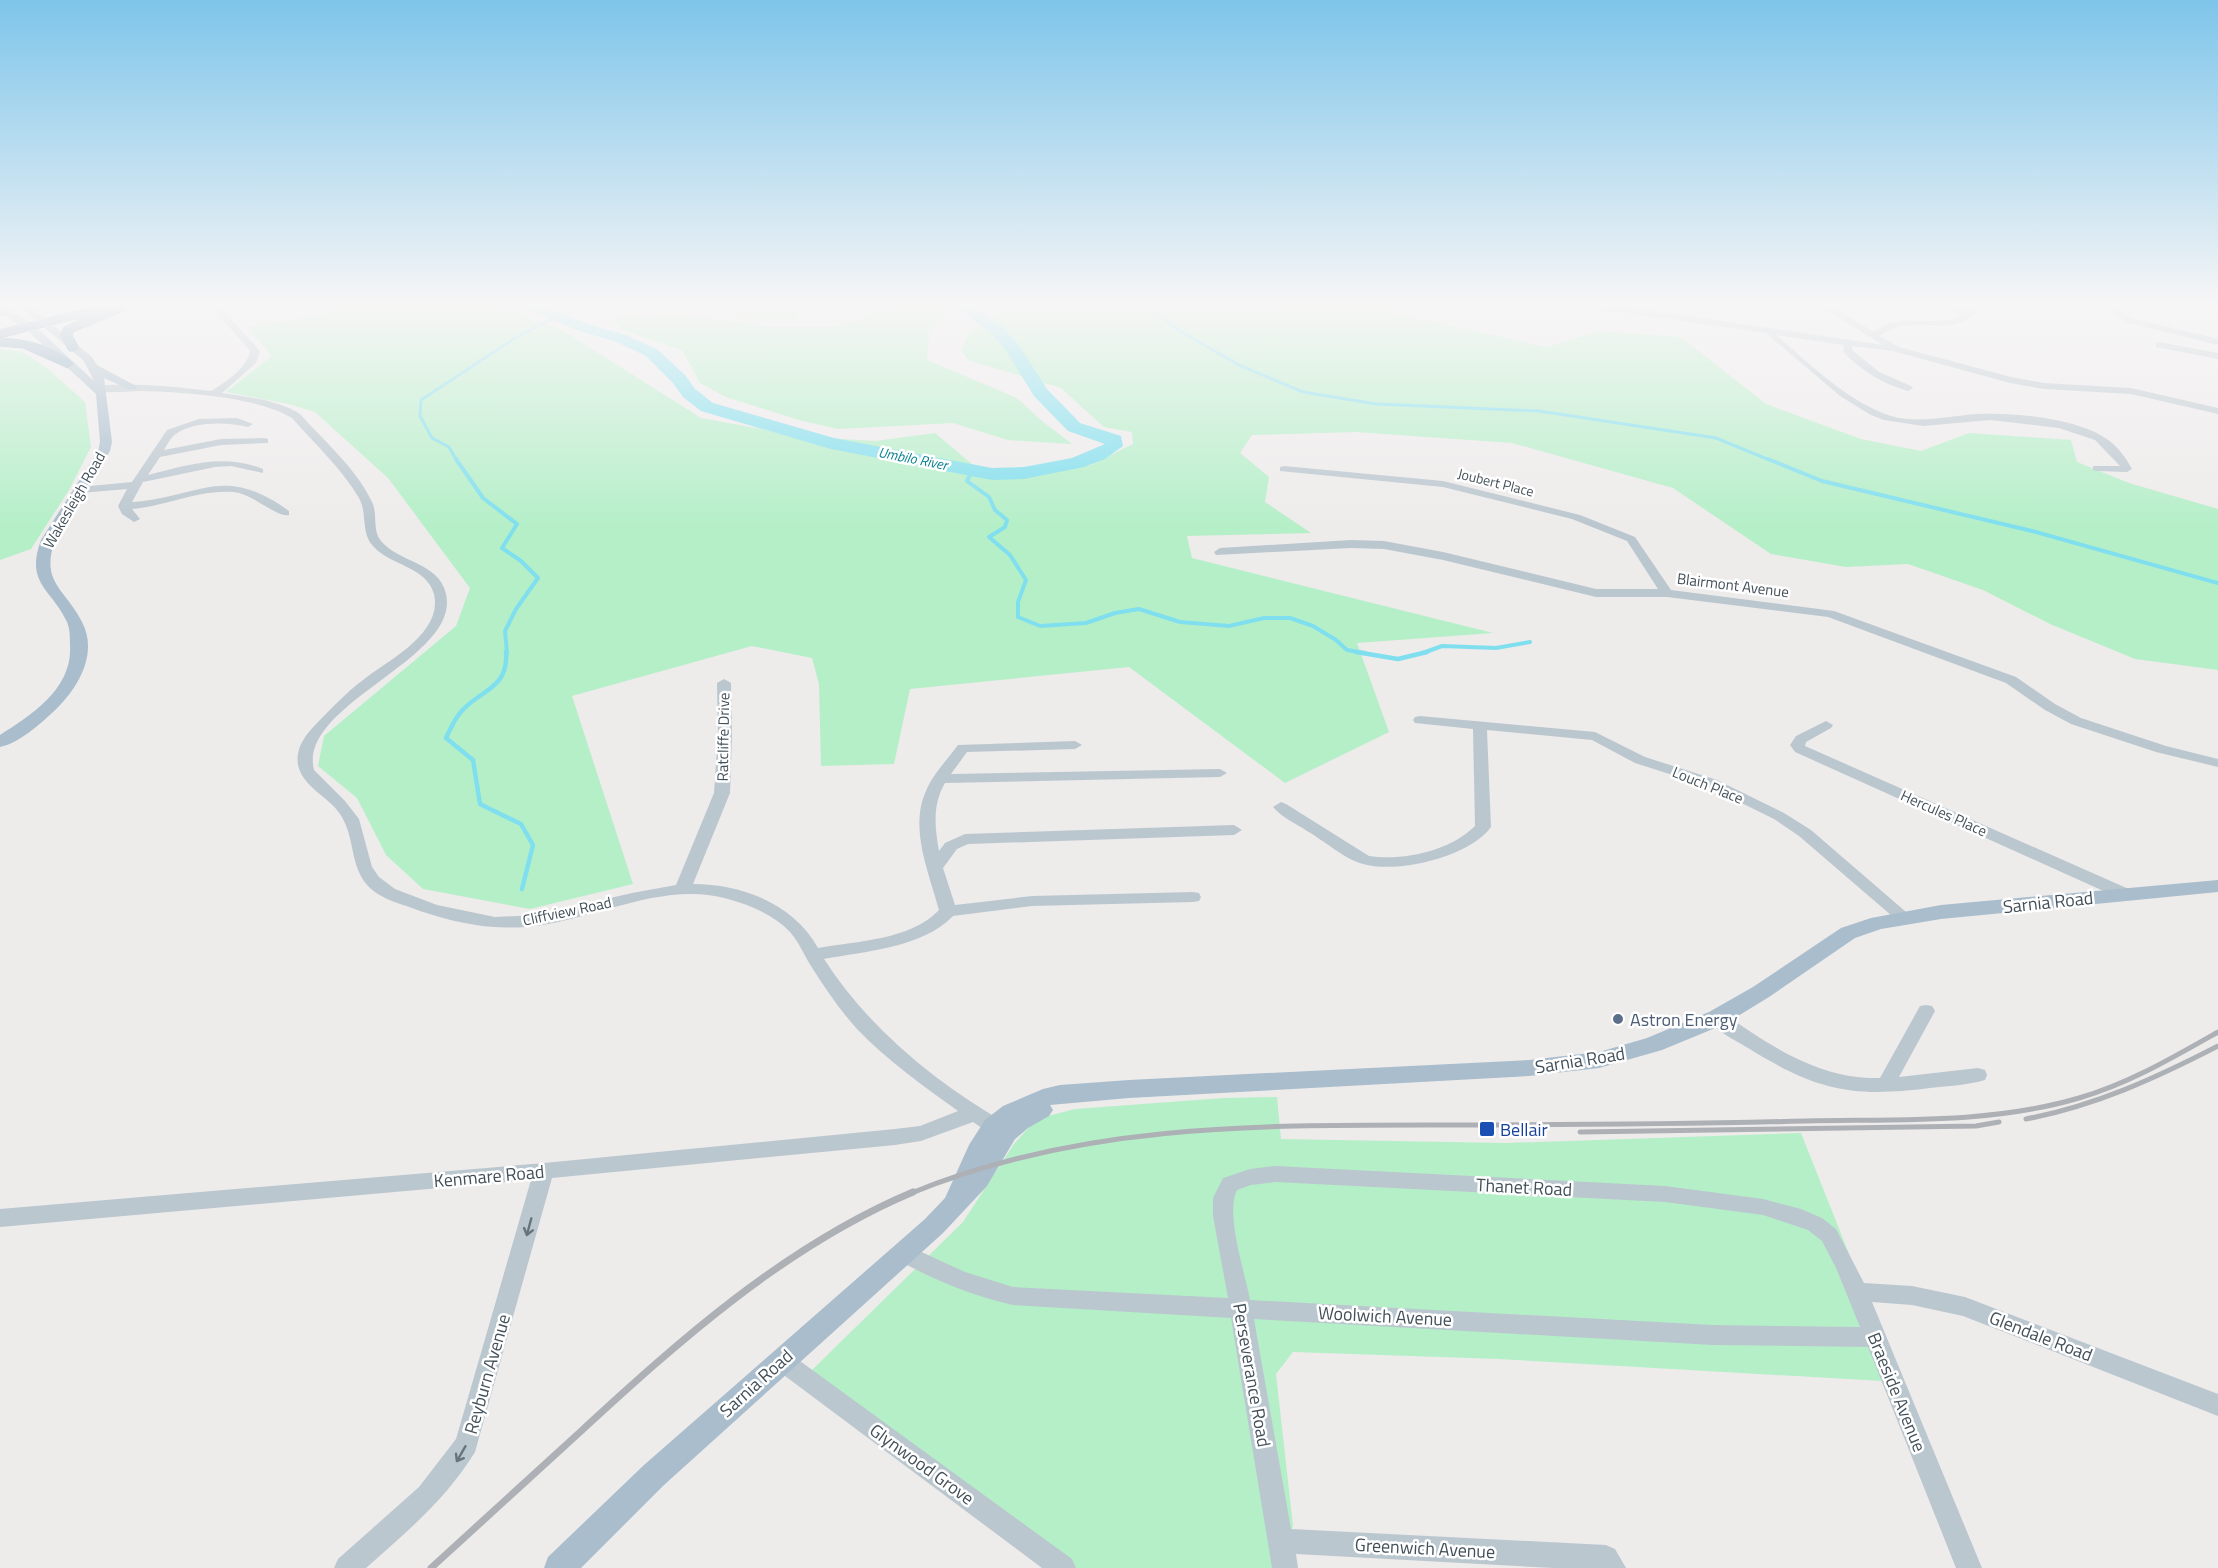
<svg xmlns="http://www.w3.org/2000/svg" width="2218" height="1568" viewBox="0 0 2218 1568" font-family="'Titillium Web',sans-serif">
<rect width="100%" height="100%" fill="#eeebeb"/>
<path fill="#b5efc8" d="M315,306H501L562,330L701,418L804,437L876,441L935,433L991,480L1091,465L1133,444L1132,432L1104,427L1061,388L968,360L961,350L970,331L1016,306H1395L1394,313L1547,347L1599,331L1681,337L1766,404L1861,439L1921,451L1969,433L2071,440L2077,462L2129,483L2218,509V670L2135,659L2050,624L1983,590L1908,564L1846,567L1771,554L1673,488L1512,443L1356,432L1252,435L1240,453L1269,477L1265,502L1311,533L1187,536L1192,558L1493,633L1357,643L1389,732L1285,783L1129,667L910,689L894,764L821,766L819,684L812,658L752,646L572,696L633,884L530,909L423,889L386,855L357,798L318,766L324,736L456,626L470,588L388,478L315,412L289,404L226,392L272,356L247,327L324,314Z
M623,306H761L762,310L796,312L798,320H750L722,307H646L616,315Z
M883,306H947V310L929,335L927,360L1017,398L1042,421L1072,444L1008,440L953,423L838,429L799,420L726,397L700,383L682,350L620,329L612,316L704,317L770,327H831L869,317Z
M0,349L23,352L48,369L85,402L91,447L69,490L31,549L0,560Z
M1277,1097L1281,1139L1506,1143L1801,1133L1900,1382L1498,1359L1293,1352L1276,1374L1293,1526L1274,1568H1072L810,1372L963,1222L1014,1144L1030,1126L1048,1116L1075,1109L1224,1098Z"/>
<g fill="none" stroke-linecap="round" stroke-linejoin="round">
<path stroke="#80dfee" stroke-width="3" d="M1146,306L1178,330L1239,365L1303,392L1376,404L1539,411L1716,438L1772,461
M457,461L449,447L432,438L420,416L421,400L512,340L556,316"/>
<path stroke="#80dfee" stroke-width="4" d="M456,459L483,498L517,524L502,548L521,561L538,578L516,609L505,631L507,653
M1768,459L1822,481L2032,531L2218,583
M972,471L967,481L989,497L995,510L1007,520L1005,527L989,537L1010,555L1026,580L1018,602V617L1040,626L1086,623L1115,613L1139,609L1180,622L1229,626L1264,618H1290L1313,626L1336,640L1347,650L1365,653
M1423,653L1442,646L1496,648L1530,642"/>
<path stroke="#80dfee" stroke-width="4.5" d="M506,652C509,690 478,690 460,713C454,720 450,730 446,738L473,760L480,804L521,824L533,845L522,889
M1356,652L1398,659L1427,652"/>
<path fill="#80dfee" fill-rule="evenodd" d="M522,306H543L594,326L626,335L658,350L685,375L695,389L713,403L834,438L992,468L1024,467L1072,458L1105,444L1068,431L1034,396L1005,349L991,333L955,306H973L1003,327L1018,344L1047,389L1080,423L1121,436L1123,446L1105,459L1084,467L1024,479L992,480L831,449L701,411L683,397L673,383L646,356L614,341L582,332L525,309Z"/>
<defs>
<path id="highway" d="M0,306L7,308L4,314L0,315Z
M100,306H136L73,332L72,335L79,348L77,351H69L60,335L64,327L87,316L0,338V330Z
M0,338C24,339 58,346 74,364L68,368L23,348L0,346Z"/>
</defs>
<use href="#highway" stroke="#6b8da9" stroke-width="1"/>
<path fill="#bbc7cf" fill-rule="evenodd" d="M211,306H219L260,351L256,363L222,393C247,397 278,400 300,414C324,441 356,468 372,502C378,514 372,531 381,541C399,563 439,562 446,594C461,659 297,704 314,770L345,801L359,819L372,867L379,877L395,889L437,905L495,917L537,915L632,893L676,885L714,793L718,735L717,683L724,679L731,683L732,735L730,793L693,884C742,884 794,904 818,948C857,941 911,940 939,910C929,873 909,828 926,791C933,774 947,760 958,745L1075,741L1082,745L1075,749L967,752L951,774L1220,769L1227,773L1220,777L945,783C932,805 935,828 939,851L945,843L965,834L1234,825L1242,830L1234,835L968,844L957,849L943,868L955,905L1032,896L1193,892L1199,893L1201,897L1199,901L1193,902L1032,906L953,916C922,948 866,951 824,959C869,1029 937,1084 1009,1125L1012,1130L1009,1135C996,1140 984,1129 973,1122L921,1141L895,1145L552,1178L475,1452C447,1498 407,1532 366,1568H334L338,1559L419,1487L456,1439L531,1180L0,1227V1209L544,1163L895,1129L920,1126L958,1111C923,1086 887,1060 857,1029C839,1009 825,988 811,966C804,955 799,942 790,932C774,915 750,905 728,899C664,881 598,918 536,926C496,931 458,924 420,911C403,904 381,900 368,886C350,866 355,841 343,819C333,798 303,789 298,765C295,746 308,732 320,720C334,706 347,692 363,680C388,660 443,634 434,594C427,567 390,565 374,547C360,533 368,514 359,498C342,469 315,444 292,418C259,397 183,392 143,391C127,391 109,394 93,391L91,389C106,379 190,388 211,391C225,383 247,368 250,351Z
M1552,306H1622L1883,345L1820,306H1830L1874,332C1900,311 1936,329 1964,315L1937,306H1950L1969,311L1973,306H1982C1954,344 1911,310 1880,336L1899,347L2011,377L2044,383L2131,388L2218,408V414L2131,394L2044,389L2010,383L1893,351L1852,346V350L1879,372L1911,386L1913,388L1908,391C1883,384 1862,371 1844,353L1843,345L1776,335C1810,364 1848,402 1891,416C1919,424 1949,416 1977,414C2011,412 2073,418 2102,436C2115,443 2125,456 2132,469L2127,472L2097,471L2093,470V466H2120L2095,440L2059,428L1990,420L1923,426L1884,420L1871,415L1840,396L1766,333L1618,312L1556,309Z
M2114,306H2122L2121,309L2132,318L2218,339V345L2126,322L2113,312Z
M2159,342L2218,353V359L2156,347V343Z
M237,418L253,424L248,427C227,422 194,421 176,434C171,437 167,445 164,450L221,439L264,438L268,439V443L221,445L160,457L148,475C187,465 223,453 263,469V473L231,466L215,467L143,482L132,502C201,497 222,463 289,511V515C277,518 253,494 234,492C199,489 166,506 132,509L140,519L134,522L122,514L118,506L127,489L80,493L75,490L80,487L132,482L167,430L199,419Z
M1284,466L1443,481L1580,515L1635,537L1671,590L1834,611L2016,677L2055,704L2081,718L2166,746L2218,759V767L2156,752L2071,724L2045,710L2006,683L1828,617L1667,597H1596L1443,560L1384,549L1351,548L1216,555L1214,552L1220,548L1351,540L1384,541L1443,552L1596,589H1658L1627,541L1572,519L1443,487L1280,471V467Z
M1420,716L1595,732L1645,757L1717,780L1784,813L1811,830L1913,918L1911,922H1899L1799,836L1774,819L1707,786L1635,763L1592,740L1487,730L1491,827C1469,857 1398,874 1363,864C1346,860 1323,840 1307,831C1297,824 1281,817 1273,807L1281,802L1286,804L1369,856C1404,861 1450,851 1475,826L1473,729L1415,723L1413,720L1415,717Z
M1826,721L1833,725L1831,728L1806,742L1805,746L2131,890L2133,894L2131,898H2119L1795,752L1790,745L1796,736Z
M1926,1005L1932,1006L1935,1011L1899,1077L1978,1068L1985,1070L1987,1075L1985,1080C1968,1085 1948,1086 1930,1088C1851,1098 1816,1090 1748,1048C1735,1040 1715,1031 1708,1018L1711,1013L1717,1012L1723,1013C1770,1046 1821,1080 1880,1078L1920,1006Z
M1275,1166L1665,1186L1763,1199L1801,1209L1822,1218L1836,1229L1864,1283L1912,1286L1965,1297L2218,1394V1416L1963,1316L1912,1305L1872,1302L1982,1568H1956L1868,1347L1713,1345L1254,1319L1291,1529L1606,1545L1615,1549L1626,1568H1553L1296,1554L1298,1568H1272L1231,1318L1013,1305C972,1296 934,1280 896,1259L893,1253L896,1247L904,1244L965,1272L1013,1287L1228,1298L1213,1216V1198L1223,1178L1250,1169ZM1275,1182L1665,1202L1763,1215L1808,1230L1822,1241L1836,1268L1860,1327L1713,1325L1250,1300C1245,1272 1225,1214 1237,1190L1251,1185Z
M781,1350L789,1353L1072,1559L1076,1568H1042L773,1367L770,1360L773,1353Z"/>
<path fill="#a9bdcc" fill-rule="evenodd" d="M0,306H5L36,327L94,381L84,361L19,306H30L92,357L97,365L138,387L136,389H128L104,378L112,442L110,451L55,540C40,583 65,588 82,622C99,654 77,690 53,712C39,725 19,743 0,747V735C33,714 73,688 70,645C70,638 70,629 67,622C51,588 25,584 41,540L98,451L100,442L96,394L28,331L0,312Z
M2218,880V892L1941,919L1881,929L1855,938L1769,997L1725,1024L1662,1050L1599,1068L1529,1076L1129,1098L1050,1105L1053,1110L1049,1116L1028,1128L1015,1139L987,1186L943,1233L664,1485L581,1568H544L548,1557L644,1465L925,1219L945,1198L969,1145L985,1120L1003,1106L1043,1089L1060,1085L1129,1080L1529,1060L1599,1052L1647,1038L1709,1012L1753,987L1841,928L1871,918L1941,905Z"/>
<use href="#highway" fill="#80a2bd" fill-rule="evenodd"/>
<path stroke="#adb1b6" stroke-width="5" d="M2026,1119C2095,1106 2156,1078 2218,1046
M1580,1132L1976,1126L1999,1122
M909,1194C1079,1123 1263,1125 1444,1125C1565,1125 1685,1124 1806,1121C1896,1119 1991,1124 2079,1098C2128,1084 2174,1057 2218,1032"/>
<path stroke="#adb1b6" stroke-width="7" d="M431,1568C480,1523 530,1478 579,1433C680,1340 785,1246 913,1192"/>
</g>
<defs><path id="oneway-shaft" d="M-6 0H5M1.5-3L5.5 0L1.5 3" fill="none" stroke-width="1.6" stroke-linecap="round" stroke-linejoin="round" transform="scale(1.5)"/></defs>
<g stroke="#67747c">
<use href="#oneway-shaft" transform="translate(529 1227) rotate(105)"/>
<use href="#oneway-shaft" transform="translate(461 1454) rotate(120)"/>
</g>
<linearGradient id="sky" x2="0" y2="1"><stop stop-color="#7ec5ea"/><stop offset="0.58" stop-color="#f7f6f6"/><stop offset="1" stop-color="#f7f6f6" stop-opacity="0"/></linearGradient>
<rect width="2218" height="525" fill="url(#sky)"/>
<circle fill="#5c6f8a" stroke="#fff" stroke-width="2" cx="1618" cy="1019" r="6"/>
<rect fill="#1a4fb4" stroke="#fff" stroke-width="2" x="1479" y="1121" width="16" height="16" rx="3"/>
<g text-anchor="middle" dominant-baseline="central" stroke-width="5" stroke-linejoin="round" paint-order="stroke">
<g font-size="14" font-style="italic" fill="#087f91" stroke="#fff">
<text transform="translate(913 458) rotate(11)">Umbilo River</text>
</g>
<g font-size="14" fill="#435059" stroke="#fff">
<text transform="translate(1496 482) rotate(14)">Joubert Place</text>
</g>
<g font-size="15" fill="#435059" stroke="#fff">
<text transform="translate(74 500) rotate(-60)">Wakesleigh Road</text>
<text transform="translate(1733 585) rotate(7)">Blairmont Avenue</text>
<text transform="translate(723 737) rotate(-89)">Ratcliffe Drive</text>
<text transform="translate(1708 785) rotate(22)">Louch Place</text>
<text transform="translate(1944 813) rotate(24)">Hercules Place</text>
<text transform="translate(567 911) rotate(-12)">Cliffview Road</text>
</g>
<g font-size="18" fill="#435059" stroke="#fff">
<text transform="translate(2048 902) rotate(-6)">Sarnia Road</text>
<text transform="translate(1580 1060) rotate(-9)">Sarnia Road</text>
<text transform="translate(489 1176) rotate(-5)">Kenmare Road</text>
<text transform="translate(1524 1187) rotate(3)">Thanet Road</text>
<text transform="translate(1385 1316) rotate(3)">Woolwich Avenue</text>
<text transform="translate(2041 1336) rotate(21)">Glendale Road</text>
<text transform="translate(487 1374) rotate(-74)">Reyburn Avenue</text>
<text transform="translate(1252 1375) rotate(80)">Perseverance Road</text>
<text transform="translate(756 1383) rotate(-42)">Sarnia Road</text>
<text transform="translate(1897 1392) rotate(68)">Braeside Avenue</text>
<text transform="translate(922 1464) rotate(36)">Glynwood Grove</text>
<text transform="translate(1425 1548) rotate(3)">Greenwich Avenue</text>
</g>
<g font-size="18" fill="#4e5e75" stroke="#fff" text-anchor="start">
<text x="1630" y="1019">Astron Energy</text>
</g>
<g font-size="18" fill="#164399" stroke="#fff" text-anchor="start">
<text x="1500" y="1129">Bellair</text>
</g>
</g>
</svg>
